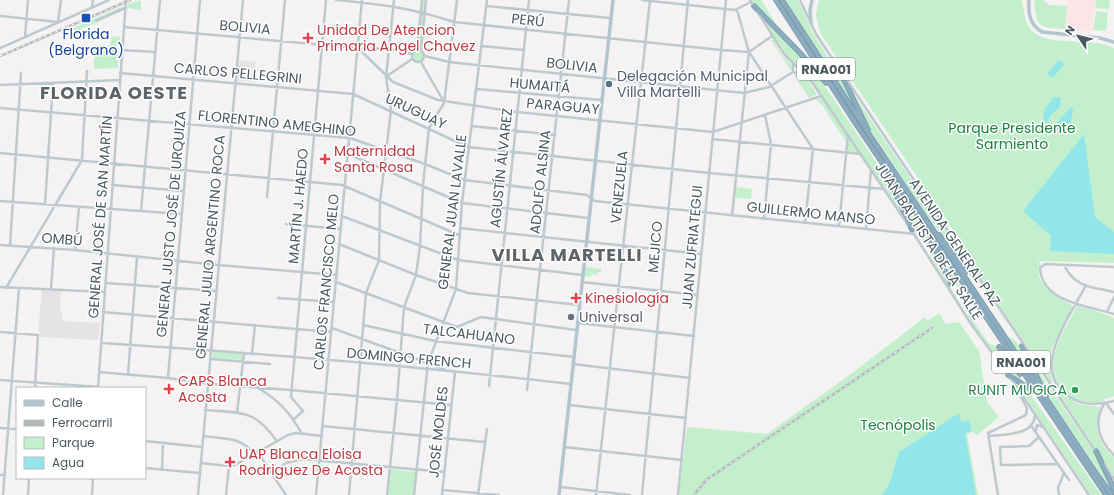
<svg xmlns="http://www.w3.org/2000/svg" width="1114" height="495" viewBox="0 0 1114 495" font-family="Poppins,sans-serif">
<rect width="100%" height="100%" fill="#f4f2f2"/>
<path fill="#e5e3e4" d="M239,60L256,62L254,82L237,81Z
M42,290L61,291L60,311H62V321L100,323L98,340L40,337L41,332H38Z"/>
<path fill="#fbe5e7" d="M1068,0H1095L1092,32L1065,29Z
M167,382H172L171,396L166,395Z"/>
<path fill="#c3efcd" d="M141,0V10L127,8L128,4Z
M422,0H426L421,50H417Z
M752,0H761L776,24L796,49L758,8Z
M785,0H798L813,33L838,73L855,107Z
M819,0H1021C1025,8 1023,19 1029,27C1043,49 1091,36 1114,48V263L1038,261L1041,264C1030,282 1059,299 1072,305V308L1052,348L1049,364L1053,385L963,250L964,246L820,33L816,15Z
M1034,0H1043L1049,5L1067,6L1065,29C1037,27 1037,28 1034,0Z
M1096,0H1110L1109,9L1095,8Z
M121,7V9L95,20L96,23L79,30L78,33L60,34Z
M1096,11L1108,13L1106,31L1093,30Z
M768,24L807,63L833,98L885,176L905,218L810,78L785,53L767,25Z
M112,36L120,37V43H117L116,60L118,61V68L94,69V45L110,46Z
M770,39L773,40L782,55L792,65L791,71Z
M413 56a5 5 0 1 1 10 0a5 5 0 1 1-10 0Z
M793,74L807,78L817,95L809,98Z
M852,92L946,231L959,258L924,211L870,129Z
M821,98L847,136L846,142L822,105L815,99Z
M849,139L858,152L857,153L847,152Z
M736,187L752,189L751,199L735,198Z
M897,193L926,236L946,274L936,257L912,227Z
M957,248H958L1031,358L975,276L971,278Z
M930,255H931L967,315L969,314L989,344L995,345L998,352L995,357L948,287Z
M944,261L961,288L953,283Z
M585,267L601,269V272H598L597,275L591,274V277L584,276Z
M1077,306L1099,312L1114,318V396L1105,399L1103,401C1091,404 1078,402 1068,394C1037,370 1063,333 1077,306Z
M939,313L946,324L959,322L979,351L987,402L999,417L977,435L973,432L967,434L978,495H679L687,427L767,434L851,374L925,317L927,321Z
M1008,337C1020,338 1030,366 1035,376Z
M213,352L242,354V360L213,358Z
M1001,352L1022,380L1009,374L998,360Z
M1029,358L1095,453L1114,493L1052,402Z
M1013,379L1028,391L1101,495H1091Z
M1060,392L1078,404L1100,407C1094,426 1097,444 1114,457V476L1059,394Z
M390,469L416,472L413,495H387Z"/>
<path fill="#92e6ea" d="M1059,60L1064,64L1053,78L1047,74Z
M1052,97L1061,98L1060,107L1050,116L1048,122L1045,123L1043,120L1045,108L1051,102Z
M1071,107L1073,110L1071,123L1063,126L1060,130H1053L1054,126Z
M1084,134L1095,217L1114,232V254L1050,251L1051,236L1023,211Z
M959,413L961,422L969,421L972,431L965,433L976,495H882C893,483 893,466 899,452Z"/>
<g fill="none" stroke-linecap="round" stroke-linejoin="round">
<defs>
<path id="highway" d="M776,0L854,121L1106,495
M782,0L871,137L1096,473L1112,495
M754,6L802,55L826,83
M839,69L868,130
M888,176L912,230
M939,235L966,272
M932,242L951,284
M1022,346L1046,396
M999,347L1020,374
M1008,375L1032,390
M1096,451L1114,489"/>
</defs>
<use href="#highway" stroke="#7798aa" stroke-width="5.5"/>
<path stroke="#bec9ce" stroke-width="2.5" d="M336,0C380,4 412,8 454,22L721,50L749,52L772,36
M642,0L735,10L751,2
M750,0L754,6
M800,0L816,34L840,70
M486,6L610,18
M92,7L93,0
M757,11L784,54L812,82L908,225
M0,16L58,22
M96,21L125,8
M58,22L61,0
M124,27L358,48L389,49L412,54
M25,37L28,0
M482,46L524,50
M0,48L109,0
M358,48L393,82L438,100L517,112L713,132L821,96
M412 56a6 6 0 1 1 12 0a6 6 0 1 1-12 0Z
M122,50L155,52
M417,50L422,0
M421,50L426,0
M749,52L813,149L805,223
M425,56L449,62L744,93L769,87L793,72L804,75
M421,62L444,102
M793,72V64
M120,73L353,94L468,147L709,173L884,189
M387,76L412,59
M845,77L1096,452
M0,85L120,80
M477,89L601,100
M0,108L350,138L425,164L464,180L587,195L595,201L915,234
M472,126L555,135
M712,139L861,154
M0,153L342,185L459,235
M348,154L462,203L588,218
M112,185L184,191
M267,197L285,0
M0,201L182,214
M45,204L53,83
M141,211L160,0
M342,216L458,260L582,275
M732,216L749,52L737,10
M764,219L771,144L765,115
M286,224L341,229
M839,226L848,135
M460,228L701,254
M866,229L871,170
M914,234L971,324L1012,380L1089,495
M339,244L416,275L468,293L579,305
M0,245L75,250L218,265L337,275
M10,246L21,73
M75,250L79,207
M1064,265C1075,288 1092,287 1114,292
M1114,267L1045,264L1040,268C1042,303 1089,306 1114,314
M336,282L457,327L481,317L576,330
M582,282L697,295
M106,283L216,291
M1086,285C1070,317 1030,368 1067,395C1081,406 1097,405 1114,401
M0,287L105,292
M6,288L82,160L87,71
M51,289L54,248
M278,298L334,302
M103,312L331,332
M1107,312L1114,297
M578,323L694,336
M363,325L435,341L574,357
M332,328L444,369
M0,332L38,335L35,388
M101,343C258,353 415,366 571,384
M252,354L255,325
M210,359L270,364
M573,364L690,378
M99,372L168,378L211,384L291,390L451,405
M128,375L137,257
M168,378L200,0
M0,380L99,387
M489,386L529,0
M98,388L126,0
M258,388C279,400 291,414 302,434
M527,390L569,0
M1106,403L1114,414
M1104,404C1093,422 1099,441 1114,455
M569,405L686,418
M205,410C241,413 254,409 276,440
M237,413L244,353
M294,419L303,411L291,397L326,0
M323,426L484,442
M1032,427L1069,480
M0,428L17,429
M1036,430L1037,425L1043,427
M203,436C223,439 240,436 253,453
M989,436C1005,434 1034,436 1035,415
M1039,437L1029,446L1000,447L1001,465L1058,464
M145,441L202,447
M564,447L682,460
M257,451L286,495
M201,463L229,466L235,465L288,435L296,433L322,436
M1104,464L1114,479
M145,468L200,473
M162,470L163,443
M272,473L286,463L303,459L444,472
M0,475H5
M560,487L630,495
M442,490L499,495
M3,495L19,288
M28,495L29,478
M92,495L93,478
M198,495L243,0
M226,495L229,466
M316,495L362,0
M349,495L366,293L379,260L380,202L391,110L386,77L394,0
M387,495L397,400L404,307L416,275L420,246L423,185L429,128L444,103L457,0
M414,495L428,363L456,289L462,203L487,0
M442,495L455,372
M478,495L487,429
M596,495L650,0
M642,495L688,0
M678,495L726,0
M998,495L988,433L1026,415L1027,408L1018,392
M1059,495L1058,488L1064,473"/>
<path stroke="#b3c6cf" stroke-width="3.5" d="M1029,0C1028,14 1030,25 1042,32L1100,38L1114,42
M811,23L810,10L812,0
M559,495L613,0"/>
<use href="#highway" stroke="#8cacbf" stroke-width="4"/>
<defs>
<path id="rail" d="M0,56L130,0
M694,495L706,480L932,328"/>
</defs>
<use href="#rail" stroke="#b4b8bc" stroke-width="2.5"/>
<use href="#rail" stroke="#fff" stroke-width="1" stroke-dasharray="3" stroke-linecap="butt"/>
</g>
<rect fill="#1a4fb4" stroke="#fff" stroke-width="1.5" x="81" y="13" width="10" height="10" rx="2"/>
<g fill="#e0444e" stroke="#fff" stroke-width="1.5">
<path d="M306 32h4v4h4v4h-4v4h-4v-4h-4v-4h4z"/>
<path d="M323 153h4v4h4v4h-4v4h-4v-4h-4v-4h4z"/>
<path d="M574 292h4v4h4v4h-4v4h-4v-4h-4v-4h4z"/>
<path d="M167 383h4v4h4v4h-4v4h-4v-4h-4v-4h4z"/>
<path d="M228 456h4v4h4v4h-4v4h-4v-4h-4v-4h4z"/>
</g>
<circle fill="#5c6f8a" stroke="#fff" stroke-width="1.5" cx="609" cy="84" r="4"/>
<circle fill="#6b7280" stroke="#fff" stroke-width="1.5" cx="571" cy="317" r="4"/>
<circle fill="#2e9e5b" stroke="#fff" stroke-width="1.5" cx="1075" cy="390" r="4"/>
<g text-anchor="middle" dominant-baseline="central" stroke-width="3" stroke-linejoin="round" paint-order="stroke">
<g fill="#fff" stroke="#808b8f" stroke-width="1">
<rect x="797" y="58" width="58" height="22" rx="3"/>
<rect x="992" y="351" width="58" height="22" rx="3"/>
</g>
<g font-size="13" font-weight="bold" fill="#4a595f">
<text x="826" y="69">RNA001</text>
<text x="1021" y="362">RNA001</text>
</g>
<g font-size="14" fill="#4a595f" stroke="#fff">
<text transform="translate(528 20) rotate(6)">PERÚ</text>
<text transform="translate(245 27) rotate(5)">BOLIVIA</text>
<text transform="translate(572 65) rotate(6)">BOLIVIA</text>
<text transform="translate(238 73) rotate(5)">CARLOS PELLEGRINI</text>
<text transform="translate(540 85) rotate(5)">HUMAITÁ</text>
<text transform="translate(563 106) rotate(5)">PARAGUAY</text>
<text transform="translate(416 111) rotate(25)">URUGUAY</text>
<text transform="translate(277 123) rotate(6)">FLORENTINO AMEGHINO</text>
<text transform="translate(501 168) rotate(-84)">AGUSTÍN ÁLVAREZ</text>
<text transform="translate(540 182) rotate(-84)">ADOLFO ALSINA</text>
<text transform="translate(619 187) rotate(-84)">VENEZUELA</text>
<text transform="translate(298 206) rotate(-85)">MARTÍN J. HAEDO</text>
<text transform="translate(452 212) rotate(-83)">GENERAL JUAN LAVALLE</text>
<text transform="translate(811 213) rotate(6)">GUILLERMO MANSO</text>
<text transform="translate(100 217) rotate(-86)">GENERAL JOSÉ DE SAN MARTÍN</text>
<text transform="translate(171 224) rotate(-85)">GENERAL JUSTO JOSÉ DE URQUIZA</text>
<text transform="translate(62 239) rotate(4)">OMBÚ</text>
<text transform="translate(929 241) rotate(57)">JUAN BAUTISTA DE LA SALLE</text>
<text transform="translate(955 242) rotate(56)">AVENIDA GENERAL PAZ</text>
<text transform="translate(210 247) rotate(-85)">GENERAL JULIO ARGENTINO ROCA</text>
<text transform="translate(655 247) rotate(-85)">MEJICO</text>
<text transform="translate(692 247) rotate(-85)">JUAN ZUFRIATEGUI</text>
<text transform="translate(326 282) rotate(-85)">CARLOS FRANCISCO MELO</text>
<text transform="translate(469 334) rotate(7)">TALCAHUANO</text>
<text transform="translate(409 358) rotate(5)">DOMINGO FRENCH</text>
<text transform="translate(438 432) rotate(-84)">JOSÉ MOLDES</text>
</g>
<g font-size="14" fill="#be3a42" stroke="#fff" text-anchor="start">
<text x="317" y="30">Unidad De Atencion<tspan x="317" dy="16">Primaria Angel Chavez</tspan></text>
<text x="334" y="151">Maternidad<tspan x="334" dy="16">Santa Rosa</tspan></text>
<text x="585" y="298">Kinesiología</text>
<text x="178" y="381">CAPS Blanca<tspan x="178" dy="16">Acosta</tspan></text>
<text x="239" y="454">UAP Blanca Eloisa<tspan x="239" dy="16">Rodriguez De Acosta</tspan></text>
</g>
<g font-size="14" fill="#164399" stroke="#fff">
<text x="86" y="34">Florida<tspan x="86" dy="16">(Belgrano)</tspan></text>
</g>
<g font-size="14" fill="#4e5e75" stroke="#fff" text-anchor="start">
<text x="617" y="76">Delegación Municipal<tspan x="617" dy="16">Villa Martelli</tspan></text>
</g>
<g font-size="14" fill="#1b813e" stroke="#fff">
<text x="1012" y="128">Parque Presidente<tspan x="1012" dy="16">Sarmiento</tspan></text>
<text x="898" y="425">Tecnópolis</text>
</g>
<g font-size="14" fill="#5b616d" stroke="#fff" text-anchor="start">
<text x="579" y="317">Universal</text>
</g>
<g font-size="14" fill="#27864d" stroke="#fff" text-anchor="end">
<text x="1067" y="390">RUNIT MUGICA</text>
</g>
<g font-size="18" font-weight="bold" letter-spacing="1" fill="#5e6467" stroke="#fff">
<text x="114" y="92">FLORIDA OESTE</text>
<text x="567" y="254">VILLA MARTELLI</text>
</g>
</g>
<rect x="16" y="387" width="130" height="92" fill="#ffffff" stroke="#b7bdbf"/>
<rect x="24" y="400" width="20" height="6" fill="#b3c6cf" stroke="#b7bdbf"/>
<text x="52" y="407" font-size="12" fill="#4a595f">Calle</text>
<rect x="24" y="420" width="20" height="6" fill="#b4b8bc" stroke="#b7bdbf"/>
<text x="52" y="427" font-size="12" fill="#4a595f">Ferrocarril</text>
<rect x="24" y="437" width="20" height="12" fill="#c3efcd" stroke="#b7bdbf"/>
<text x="52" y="447" font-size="12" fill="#4a595f">Parque</text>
<rect x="24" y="457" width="20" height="12" fill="#92e6ea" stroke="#b7bdbf"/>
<text x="52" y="467" font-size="12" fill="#4a595f">Agua</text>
<g transform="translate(1078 36) rotate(305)" stroke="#ffffff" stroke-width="3" paint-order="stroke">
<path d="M0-3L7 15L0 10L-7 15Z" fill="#4a595f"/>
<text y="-6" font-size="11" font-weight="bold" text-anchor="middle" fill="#4a595f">N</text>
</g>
</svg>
